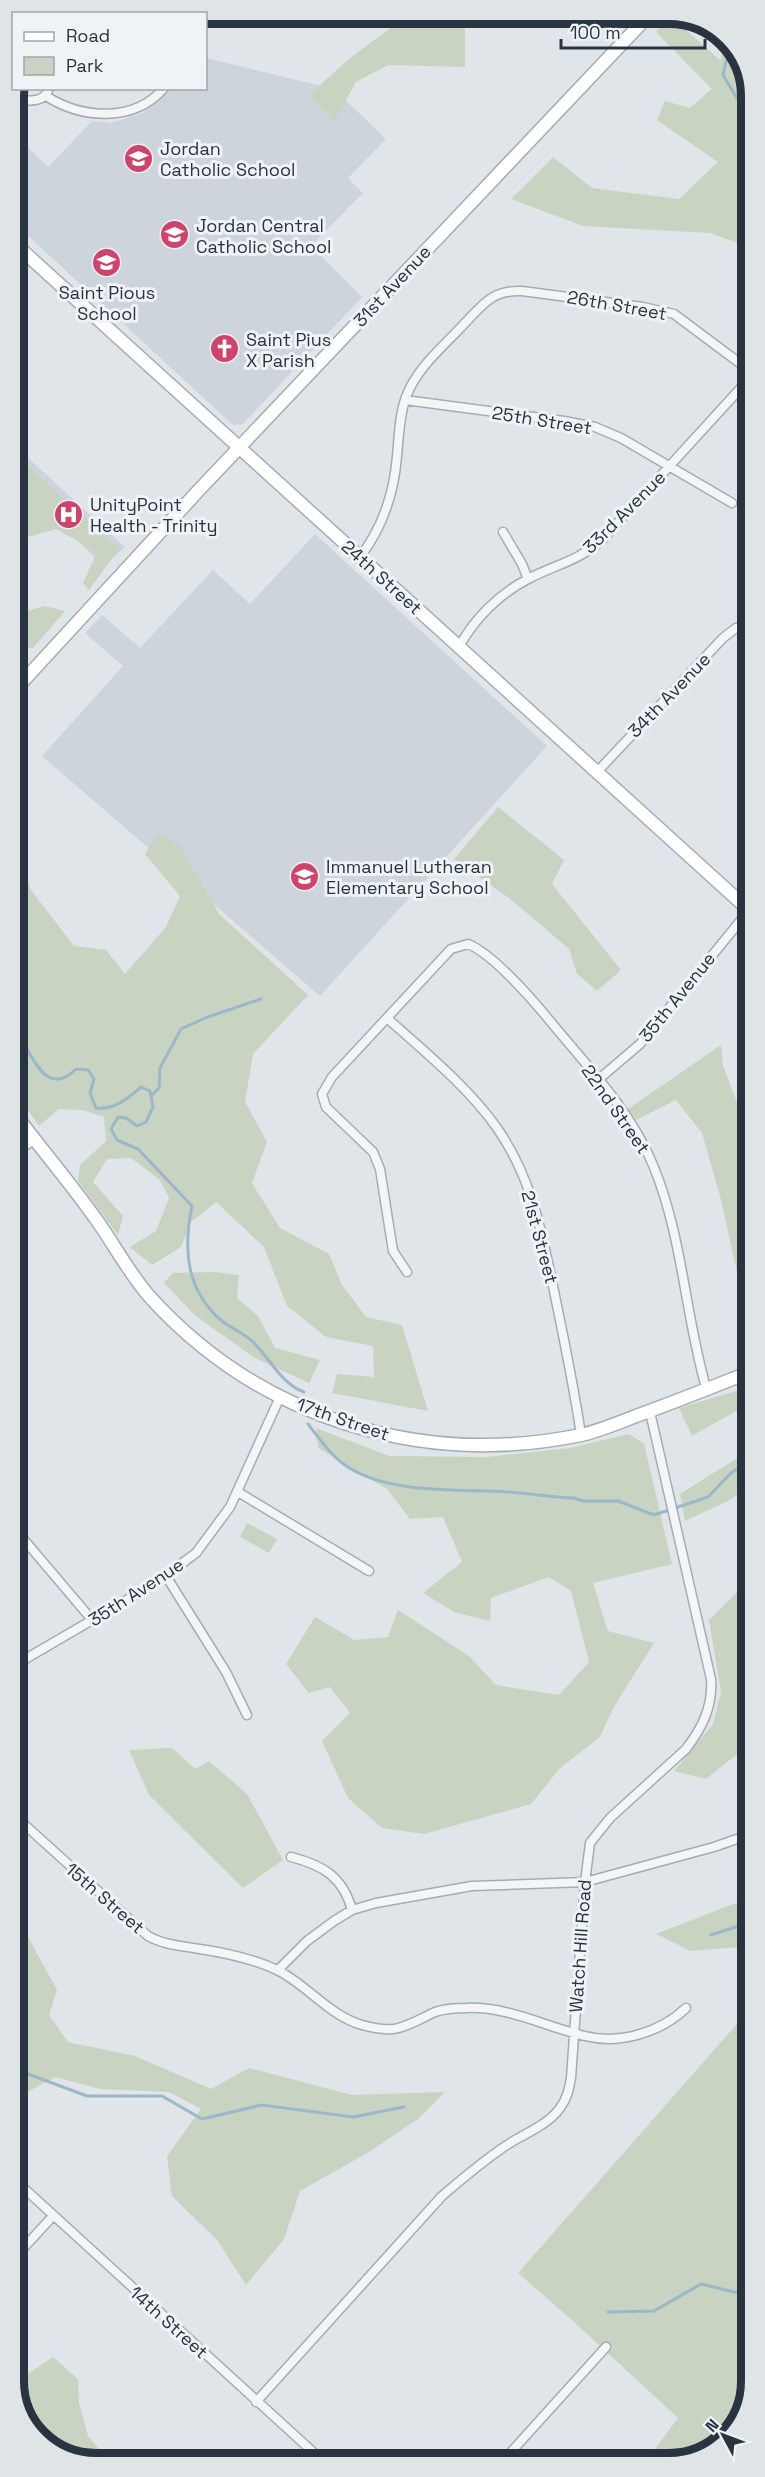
<svg xmlns="http://www.w3.org/2000/svg" width="765" height="2477" viewBox="0 0 765 2477" font-family="'Space Grotesk',sans-serif">
<rect width="100%" height="100%" fill="#e0e5e9"/>
<path fill="#ced4db" d="M206,58L334,89L386,139L348,178L363,193L311,246L362,297L243,424L233,425L14,223V160L26,146L48,167L92,121L111,123L143,113L170,89L206,88Z
M14,445L125,547L104,566L14,481Z
M315,534L547,746L320,996L42,756L123,666L85,633L102,615L140,648L213,570L250,604Z"/>
<path fill="#c8d3c1" d="M411,14H439L465,23V67L388,65L356,82L334,122L311,95C340,63 376,38 411,14Z
M669,15L721,61L723,34L749,75V247L710,233L583,226L511,199L553,157L592,188L679,199L718,162L657,120L665,101L690,108L712,89L656,32Z
M14,453L119,549L89,590L83,583L97,552L56,529L14,541Z
M44,606L65,611L33,648L14,646V615Z
M498,807L564,860L552,884L621,970L597,991L577,974L569,949L513,901L454,859Z
M157,833L179,844L219,914L308,995L253,1054L245,1102L267,1142L252,1183L280,1228L329,1254L342,1285L366,1317L402,1325L428,1411L332,1393L337,1374L374,1377L373,1346L326,1337L287,1306L264,1247L216,1202L191,1222L181,1247L152,1265L130,1247L156,1231L169,1198L160,1180L131,1158L107,1159L93,1182L123,1216L118,1235L78,1181L80,1165L106,1141L104,1117L83,1110L59,1109L39,1126L15,1092L24,1076L15,1066L14,849L31,890L74,946L106,950L125,974L166,927L180,896L145,854Z
M721,1045L723,1066L748,1132L750,1131V1305L737,1272L720,1196L702,1133L676,1100L636,1120L628,1109Z
M215,1272L239,1275L237,1298L258,1316L275,1348L320,1360L309,1383L253,1357L196,1316L164,1283L173,1273Z
M750,1387V1403L692,1436L679,1408Z
M316,1428L389,1456L487,1457L570,1448L629,1434L644,1444L672,1564L593,1583L608,1631L654,1643L615,1705L599,1738L560,1768L531,1804L424,1834L382,1828L348,1798L322,1741L350,1713L330,1687L309,1693L286,1664L315,1617L354,1640L388,1637L398,1610L469,1656L496,1685L559,1695L589,1662L571,1591L549,1577L491,1598L490,1621L454,1612L423,1593L462,1562L443,1517L410,1519L387,1489L318,1448Z
M750,1450V1486L728,1501L685,1521L680,1494Z
M247,1523L277,1539L269,1553L240,1537Z
M751,1578V1743L706,1779L674,1771L713,1724L721,1692L709,1620Z
M172,1748L195,1769L209,1761L247,1794L283,1860L243,1888L149,1795L129,1750Z
M751,1903V1946L691,1951L656,1934L733,1904Z
M16,1920L21,1924L57,1990L49,2015L68,2042L135,2056L211,2089L249,2068L352,2095L445,2092L418,2119L369,2152L300,2191L284,2239L246,2285L217,2240L172,2196L167,2156L201,2109L169,2092L100,2089L55,2077L22,2095L16,2088Z
M751,2008V2382L734,2432L690,2461H646L678,2418L573,2321L518,2273Z
M53,2357L78,2379L79,2403L88,2436L111,2463H90L42,2443L16,2402V2382Z"/>
<g fill="none" stroke-linecap="round" stroke-linejoin="round">
<path stroke="#9bb8c9" stroke-width="3" d="M730,44L723,75L749,118
M14,464L17,462
M15,1032C32,1050 44,1101 76,1069L88,1070L94,1079L90,1093L96,1108C115,1110 127,1099 141,1087L150,1091L153,1107L146,1122L137,1126L126,1118L118,1117L111,1129L117,1140L138,1149L192,1206C183,1249 186,1291 222,1321C231,1328 243,1333 252,1341C270,1358 281,1384 304,1392
M151,1096L159,1088L160,1068L181,1029L205,1018L261,999
M308,1424C321,1441 334,1460 353,1470C394,1494 464,1489 510,1492C532,1494 553,1497 574,1498L583,1501H618L654,1515L708,1497L731,1473L750,1460
M711,1935L742,1925L751,1928
M16,2059L28,2074L87,2096H162L202,2119L262,2105L353,2117L404,2107
M608,2312L654,2311L701,2284L751,2296"/>
<defs>
<path id="street" d="M46,96C82,119 134,123 164,88
M14,101C27,100 45,104 49,88
M405,400L564,421L595,427L621,438L732,503
M503,532L522,564L528,579
M360,557C383,527 394,494 397,456C399,437 399,416 406,397C417,367 444,346 465,323C484,303 493,290 522,291L643,307L674,314L749,370
M459,647C474,619 499,594 528,579C556,564 575,563 602,540L749,379
M597,772L723,638L736,628L749,627
M387,1018C426,1053 467,1086 497,1128C532,1178 542,1233 554,1291C564,1339 574,1387 581,1435
M599,1079L640,1044L750,909
M15,1152L34,1140
M407,1272L393,1251L380,1169L373,1152L326,1107L322,1094L332,1077L451,949L468,944C493,954 533,1000 550,1021C587,1066 631,1111 653,1165C683,1237 685,1317 707,1391
M238,1492L369,1571
M15,1529L93,1621
M166,1576L226,1672L247,1715
M15,1665L154,1584L196,1553L230,1507L280,1397
M16,1817L148,1936C164,1945 182,1946 200,1949C226,1953 255,1959 279,1971C308,1986 330,2016 362,2025C398,2035 405,2026 435,2012C444,2009 457,2008 466,2008C508,2006 546,2027 585,2036C620,2045 661,2032 686,2008
M291,1857C323,1865 343,1877 352,1910
M278,1970L307,1941L334,1921L352,1910L376,1903L472,1886L585,1882L714,1847L751,1834
M16,2181L324,2462
M16,2256L53,2216
M256,2402L442,2196C463,2178 484,2160 507,2145C525,2133 547,2126 560,2108C567,2099 569,2089 571,2078L585,1882L590,1843L610,1818L686,1749C702,1728 713,1707 711,1679L650,1412
M502,2462L606,2347"/>
<path id="secondary" d="M14,243L750,911
M14,691L198,491L650,14
M15,1114C42,1150 72,1185 98,1222C115,1246 129,1273 149,1296C259,1418 420,1468 581,1435C599,1431 618,1423 636,1416C675,1402 712,1387 750,1372"/>
</defs>
<use href="#street" stroke="#a5acb3" stroke-width="11"/>
<use href="#secondary" stroke="#a5acb3" stroke-width="15"/>
<use href="#street" stroke="#f3f5f7" stroke-width="8"/>
<use href="#secondary" stroke="#fff" stroke-width="12"/>
</g>
<defs>
<symbol id="school-disc" viewBox="-11 -11 22 22"><circle r="9.5" fill="#ce446d" stroke="#eff3f6"/><path d="M0-5L7-2L0 1L-7-2ZM-4 1L0 2.5L4 1V4Q0 6-4 4Z" fill="#fff"/></symbol>
<symbol id="church-disc" viewBox="-11 -11 22 22"><circle r="9.5" fill="#ce446d" stroke="#eff3f6"/><path d="M-1.2-6h2.4v3.5h3.3v2.4h-3.3V6h-2.4V-.1h-3.3v-2.4h3.3Z" fill="#fff"/></symbol>
<symbol id="hospital-disc" viewBox="-11 -11 22 22"><circle r="9.5" fill="#ce446d" stroke="#eff3f6"/><path d="M-5-5h3v3.5h4V-5h3V5h-3V1.5h-4V5h-3Z" fill="#fff"/></symbol>
</defs>
<g fill-rule="evenodd">
<use href="#school-disc" x="122" y="142" width="33" height="33"/>
<use href="#school-disc" x="158" y="218" width="33" height="33"/>
<use href="#school-disc" x="90" y="246" width="33" height="33"/>
<use href="#church-disc" x="208" y="332" width="33" height="33"/>
<use href="#hospital-disc" x="52" y="498" width="33" height="33"/>
<use href="#school-disc" x="288" y="860" width="33" height="33"/>
</g>
<g text-anchor="middle" dominant-baseline="central" stroke-width="6" stroke-linejoin="round" paint-order="stroke">
<g font-size="18" fill="#283440" stroke="#eff3f6" text-anchor="start">
<text x="160" y="148">Jordan<tspan x="160" dy="21">Catholic School</tspan></text>
<text x="196" y="225">Jordan Central<tspan x="196" dy="21">Catholic School</tspan></text>
<text x="107" y="292" text-anchor="middle">Saint Pious<tspan x="107" dy="21">School</tspan></text>
<text x="246" y="339">Saint Pius<tspan x="246" dy="21">X Parish</tspan></text>
<text x="90" y="504">UnityPoint<tspan x="90" dy="21">Health - Trinity</tspan></text>
<text x="326" y="866">Immanuel Lutheran<tspan x="326" dy="21">Elementary School</tspan></text>
</g>
<g font-size="18" fill="#283440" stroke="#eff3f6">
<text transform="translate(392 286) rotate(-47)">31st Avenue</text>
<text transform="translate(617 305) rotate(10)">26th Street</text>
<text transform="translate(542 420) rotate(9)">25th Street</text>
<text transform="translate(624 512) rotate(-45)">33rd Avenue</text>
<text transform="translate(382 577) rotate(42)">24th Street</text>
<text transform="translate(669 695) rotate(-46)">34th Avenue</text>
<text transform="translate(677 997) rotate(-51)">35th Avenue</text>
<text transform="translate(616 1109) rotate(55)">22nd Street</text>
<text transform="translate(540 1237) rotate(75)">21st Street</text>
<text transform="translate(343 1419) rotate(19)">17th Street</text>
<text transform="translate(136 1592) rotate(-33)">35th Avenue</text>
<text transform="translate(105 1898) rotate(41)">15th Street</text>
<text transform="translate(580 1946) rotate(-86)">Watch Hill Road</text>
<text transform="translate(169 2322) rotate(42)">14th Street</text>
</g>
</g>
<path d="M0 0H765V2477H0ZM96 24H669A72 72 0 0 1 741 96V2381A72 72 0 0 1 669 2453H96A72 72 0 0 1 24 2381V96A72 72 0 0 1 96 24Z" fill="#dfe4e7" fill-rule="evenodd"/>
<path fill="none" stroke="#283440" stroke-width="8" d="M96 24H669A72 72 0 0 1 741 96V2381A72 72 0 0 1 669 2453H96A72 72 0 0 1 24 2381V96A72 72 0 0 1 96 24Z"/>
<rect x="12" y="12" width="195" height="78" fill="#eff3f6" stroke="#9fa7ad" stroke-width="1.5"/>
<rect x="24" y="32" width="30" height="9" fill="#ffffff" stroke="#9fa7ad" stroke-width="1.5"/>
<text x="66" y="42" font-size="18" fill="#283440">Road</text>
<rect x="24" y="57" width="30" height="18" fill="#c8d3c1" stroke="#9fa7ad" stroke-width="1.5"/>
<text x="66" y="72" font-size="18" fill="#283440">Park</text>
<g transform="translate(723 2435) rotate(311)" stroke="#eff3f6" stroke-width="4.5" paint-order="stroke">
<path d="M0-4.5L10 22L0 15L-10 22Z" fill="#283440"/>
<text y="-9" font-size="16" font-weight="bold" text-anchor="middle" fill="#283440">N</text>
</g>
<path d="M561 39v9h144v-9" fill="none" stroke="#283440" stroke-width="3"/>
<text x="570" y="39" font-size="18" fill="#283440" stroke="#eff3f6" stroke-width="4.5" paint-order="stroke">100 m</text>
</svg>
